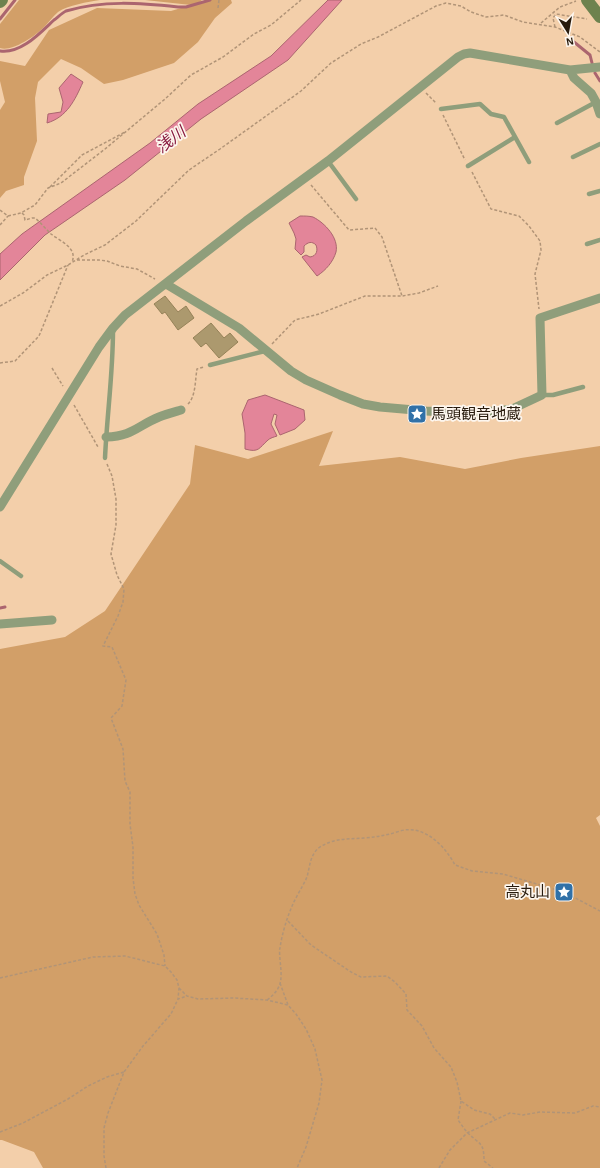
<svg xmlns="http://www.w3.org/2000/svg" width="600" height="1168" viewBox="0 0 600 1168" font-family="'Alegreya Sans','Noto Sans JP',sans-serif">
<rect width="100%" height="100%" fill="#f3cfaa"/>
<path fill="#d29f68" d="M19,0H100C88,2 68,5 58,12C52,17 47,25 41,30C32,38 11,52 0,48V24Z
M145,0H202L197,4L211,0H231L232,3L215,18L198,42L174,63L123,80L104,84L81,68L61,59L38,82L35,98L37,141L24,177V185L6,191L0,198V110L5,102L0,81V61L25,66L49,30L97,8L171,11L191,5Z
M333,431L319,466L400,457L465,469L521,458L600,446V815L596,818L600,826V1168H43L34,1152L2,1140H0V649L65,637L105,611L190,484L195,445L248,459Z"/>
<path fill="#e38599" stroke="#ab656f" d="M328,0H342L288,60L201,119L125,180L45,235L0,280V254L22,234L150,143L198,104L271,56Z
M71,74L83,82C75,100 67,117 47,123L48,114L61,112L63,102L59,88Z
M300,216C305,216 309,216 313,217C325,223 339,238 336,252C333,262 326,270 317,276L302,257L306,255L310,257C317,256 318,250 316,245C312,241 308,242 304,246V252L301,255L295,249L296,239L294,233L289,223Z
M265,395L304,410L305,420L295,429L280,435L275,424L277,415L274,414L271,424L277,436C274,437 270,438 268,440C259,448 259,453 245,449V433L242,414L248,400Z"/>
<g fill="none" stroke-linecap="round" stroke-linejoin="round">
<path stroke="#ab656f" stroke-width="3" d="M0,19L15,0
M574,42L590,55L592,63
M0,51C21,54 40,33 54,20C58,17 62,13 66,11C103,0 140,3 178,7H186L210,0
M595,73L600,81
M0,608L5,607"/>
</g>
<path fill="#ac996e" stroke="#958258" d="M165,296L178,312L186,306L194,318L178,330L165,312L162,314L154,304Z
M211,323L224,338L230,333L238,342L219,358L206,343L201,347L193,338Z"/>
<g fill="none" stroke-linecap="round" stroke-linejoin="round">
<path stroke="#b19477" stroke-width="1.5" stroke-dasharray="3 2" stroke-linecap="butt" d="M218,8L219,0
M541,23L560,7L576,1
M555,27L553,18L556,14L587,19
M426,93L436,103
M443,115L465,160
M472,172L491,209L519,216L529,226L540,241L541,250L535,274L539,309
M311,185L349,230L375,228L382,237L402,296
M50,187L82,155L125,132
M0,210L8,216
M22,213L24,215L25,220L32,218H35C41,223 46,229 51,234C60,241 78,248 72,262
M8,216L21,213L35,205L48,188L61,183L105,149L165,99L191,75L223,57L254,34L271,25L301,0
M0,225L8,216
M77,260H99L107,261L120,266L137,269L155,279
M0,306L23,293L47,275L68,265L84,255L105,245L136,221L189,170L220,149L301,91L331,63L361,44L378,37L436,6L446,3L461,6L471,12L486,17L504,15L523,22L555,27L580,37L600,52
M272,344L295,320L319,314L365,296H402L419,293L438,286
M0,363L15,361L39,336L68,265
M52,368L63,386
M188,404C196,396 195,380 197,369L204,367
M74,405L98,447
M107,464L112,476L116,499V525L111,554L117,575L124,589L123,602L118,616L103,646L112,647L126,680L122,706L111,718L123,749L125,781L130,792V824L133,847V878L135,894L139,905L157,934L164,955L165,966
M288,921L311,945L351,972L361,977L387,976L395,982L406,994L407,1010L422,1026L434,1048L451,1067L457,1082L461,1101L474,1110L490,1114L496,1120
M0,978L93,957L125,956L165,966L171,972L177,980L179,988L178,999
M280,983L288,1005L296,1014L306,1029L315,1049L322,1080L319,1103L306,1147L297,1168
M179,988L187,996L198,999L234,998L267,1000L288,1005
M267,1000C283,988 282,979 280,960C280,956 279,951 280,948C282,934 287,917 293,904C297,895 303,886 307,877C310,866 310,854 320,847C334,838 349,839 364,838C377,837 388,835 400,831C424,824 445,846 455,865L472,871L503,874L564,892L600,911
M461,1101L458,1120C461,1124 464,1129 468,1133C480,1145 484,1142 484,1161L493,1168
M0,1132L23,1123L68,1099L88,1086L107,1077L124,1072
M106,1168L104,1156V1128L108,1113L124,1072L143,1046L171,1014L178,999L187,996
M439,1168L450,1150L467,1133L510,1113L523,1115L540,1112L575,1113L593,1106L600,1107"/>
<path stroke="#8f9e7b" stroke-width="4.5" d="M441,109L480,104L491,114L504,117L529,162
M557,123L596,102
M573,157L600,144
M328,161L356,199
M468,166L515,137
M589,194L600,191
M587,244L600,240
M210,365L265,351
M542,395H553L583,387
M105,458C107,415 113,373 113,330
M0,561L21,576"/>
<path stroke="#8f9e7b" stroke-width="9" d="M570,70L574,78L591,93L596,102L600,114
M166,284L239,328L291,371L306,380L340,395L363,404L380,407L426,411L462,413L484,412L512,409L542,395L540,318L600,298
M106,437C133,436 137,426 159,417C166,414 174,412 181,410
M0,507L99,347L113,328L125,315L246,221L328,161L458,57L464,54L470,53L570,70L600,67
M0,624L52,620"/>
<path stroke="#6d824e" stroke-width="12" d="M587,0L600,17
M0,2L2,0"/>
</g>
<defs>
<symbol id="sight-square" viewBox="-11 -11 22 22"><rect x="-9" y="-9" width="18" height="18" rx="4" fill="#3171a8" stroke="#fdf6ee"/><path d="M0-6L1.8-2.2L6-1.7L2.9 1.2L3.7 5.4L0 3.3L-3.7 5.4L-2.9 1.2L-6-1.7L-1.8-2.2Z" fill="#fff"/></symbol>
</defs>
<g fill-rule="evenodd">
<use href="#sight-square" x="406" y="403" width="22" height="22"/>
<use href="#sight-square" x="553" y="881" width="22" height="22"/>
</g>
<g text-anchor="middle" dominant-baseline="central" stroke-width="3.5" stroke-linejoin="round" paint-order="stroke">
<g font-size="15" fill="#281b0d" stroke="#fdf6ee" text-anchor="start">
<text x="431" y="414">馬頭観音地蔵</text>
<text x="550" y="892" text-anchor="end">高丸山</text>
</g>
<g font-size="16" font-style="italic" fill="#86163c" stroke="#fdf6ee">
<text transform="translate(171 140) rotate(-37)">浅川</text>
</g>
</g>
<g transform="translate(568 32) rotate(169)" stroke="#fdf6ee" stroke-width="3" paint-order="stroke">
<path d="M0-3L7 15L0 10L-7 15Z" fill="#281b0d"/>
<text y="-6" font-size="11" font-weight="bold" text-anchor="middle" fill="#281b0d">N</text>
</g>
</svg>
